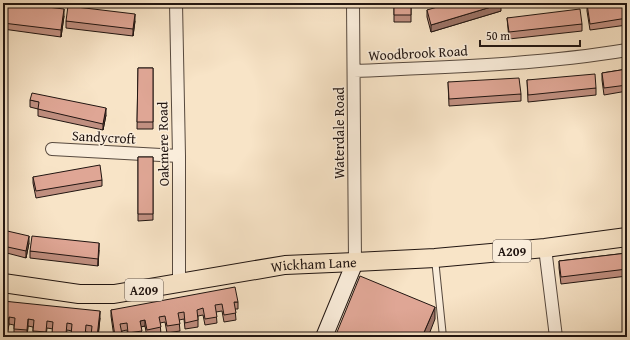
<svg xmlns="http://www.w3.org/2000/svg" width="630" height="340" viewBox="0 0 630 340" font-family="'Gentium Book Plus',serif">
<rect width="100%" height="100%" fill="#f8e4c7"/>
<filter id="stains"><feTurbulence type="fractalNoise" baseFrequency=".005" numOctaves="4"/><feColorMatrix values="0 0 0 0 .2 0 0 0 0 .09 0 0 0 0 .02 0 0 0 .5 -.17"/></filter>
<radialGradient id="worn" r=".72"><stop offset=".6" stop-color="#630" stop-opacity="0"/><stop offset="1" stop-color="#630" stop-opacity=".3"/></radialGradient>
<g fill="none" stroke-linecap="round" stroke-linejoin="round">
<defs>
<path id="lane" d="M435,259L443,337"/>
<path id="street" d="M176,3L179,156V284
M353,3L355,262
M354,71C445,67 537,65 627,50
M52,149L179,156
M545,248L556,337"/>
<path id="secondary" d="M324,337L355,262"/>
<g id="primary">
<path id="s1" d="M3,283L79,294H114L285,265L355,262L435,258L545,248L627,237"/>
</g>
</defs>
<use href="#lane" stroke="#57493e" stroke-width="8"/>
<use href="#street" stroke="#57493e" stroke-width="14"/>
<use href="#secondary" stroke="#211511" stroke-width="18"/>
<use href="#primary" stroke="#211511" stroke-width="20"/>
<use href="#lane" stroke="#faeddb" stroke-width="6"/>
<use href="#street" stroke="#faeddb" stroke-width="12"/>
<use href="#secondary" stroke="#faeddb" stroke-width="16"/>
<use href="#primary" stroke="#f8e4c7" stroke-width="18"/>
</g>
<path fill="#c08f80" stroke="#211511" d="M3,3L64,16L61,37L3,29Z
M394,3H411V22H394Z
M627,3V25L590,30L587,11V4Z
M427,10L501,11L431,32L427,17Z
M507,18L582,24V31L509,39Z
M66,21H135L133,36L66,28Z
M138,68H153V129H137Z
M627,69V91L604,95L602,80V73Z
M527,80L596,88V95L528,102Z
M448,82L521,94V101L449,106Z
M30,100L106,115L103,130L38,116V109L30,107Z
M138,157H153V220L138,221Z
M33,177L102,180V186L36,198L33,183Z
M3,230L29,243L26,258L3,252Z
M99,250L98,266L30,258V251Z
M627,253V276L561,284L559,268V261Z
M3,301L100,318L98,337H91V333L86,332L85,337H71L72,331L67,330L66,337H52L53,329L47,328L46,337H33V327L28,326L27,337L14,335V325L9,324L7,335H3Z
M238,302V309H235L236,320L224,322L222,311L216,312L217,323L205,325L203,315L198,316V327L185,329L184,319L179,320L180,331L167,333L165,322L160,323L161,334L147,337L145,326L141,327L142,337H128L127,330L122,331V337H114L111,316V310Z"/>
<path fill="#9c7468" stroke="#211511" d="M501,4V11L431,32V25Z
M64,9V16L61,37V30Z
M135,14V21L133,36V29Z
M106,108V115L103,130V124Z
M29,236V243L26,258V251Z
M99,243V250L98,266V259Z
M435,307V319L428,337H422Z
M100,311V318L98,337H97Z
M9,317V324L7,335V328Z
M28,319V326L27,337V330Z
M145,320V326L140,327V321Z
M122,334V337H115V336Z"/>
<path fill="#dfa695" stroke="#211511" d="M3,3H15L64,9L61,30L3,23Z
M394,3H411V15H394Z
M451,3H501V4L431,25L427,10Z
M594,3H627V18L590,24L587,4Z
M68,6L135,14L133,29L66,21Z
M580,9L582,24L509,32L507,18Z
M138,68H153V122H137Z
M627,69V85L604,88L602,73Z
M595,74L596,88L528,95L527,80Z
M519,78L521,94L449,99L448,82Z
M32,93L106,108L103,124L38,109L39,102L30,100Z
M138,157H153V214H138Z
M100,165L102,180L36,191L33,177Z
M3,230L29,236L26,251L3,246Z
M32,236L99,243L98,259L30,251Z
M627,253V269L561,277L559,261Z
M360,276L435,307L422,337H335Z
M235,287L238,302H234L236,313L224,315L222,304L215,305L217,317L205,319L203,308L197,310L198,320L185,323L184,312L178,313L180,324L167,326L165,316L159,317L161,327L147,330L145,320L140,321L142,331L128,333L127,323L120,324L122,334L115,336L111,310Z
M3,301L100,311L97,337L91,336L92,326L86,325L85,336L71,335L72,324L67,323L66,334L52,333L53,322L47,321L46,332L33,331L34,320L28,319L27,330L14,329L15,318L9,317L7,328H3Z"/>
<g text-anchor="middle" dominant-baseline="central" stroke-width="3" stroke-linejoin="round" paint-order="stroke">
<g fill="#faeddb" stroke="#62564e" stroke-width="1">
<rect x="493" y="240" width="38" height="22" rx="3"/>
<rect x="125" y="279" width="38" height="22" rx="3"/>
</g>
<g font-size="13" font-weight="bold" fill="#211511">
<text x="512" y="251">A209</text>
<text x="144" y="290">A209</text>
</g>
<g font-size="14" fill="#211511" stroke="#faeddb">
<text transform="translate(418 53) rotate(-3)">Woodbrook Road</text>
<text transform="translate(339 133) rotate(-90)">Waterdale Road</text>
<text transform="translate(104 137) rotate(3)">Sandycroft</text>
<text transform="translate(163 144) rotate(-91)">Oakmere Road</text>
<text stroke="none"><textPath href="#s1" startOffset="314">Wickham Lane</textPath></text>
</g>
</g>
<rect width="630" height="340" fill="none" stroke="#f8e4c7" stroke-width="16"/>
<rect x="4" y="4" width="622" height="332" fill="none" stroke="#211511" stroke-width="2"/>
<rect x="8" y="8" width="614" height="324" fill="none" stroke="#211511"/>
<path d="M480 40v6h100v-6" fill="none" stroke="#211511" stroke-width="2"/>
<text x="486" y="40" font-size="12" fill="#211511" stroke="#faeddb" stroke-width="3" paint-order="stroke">50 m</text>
<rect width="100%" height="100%" filter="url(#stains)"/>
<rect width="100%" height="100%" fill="url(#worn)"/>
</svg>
